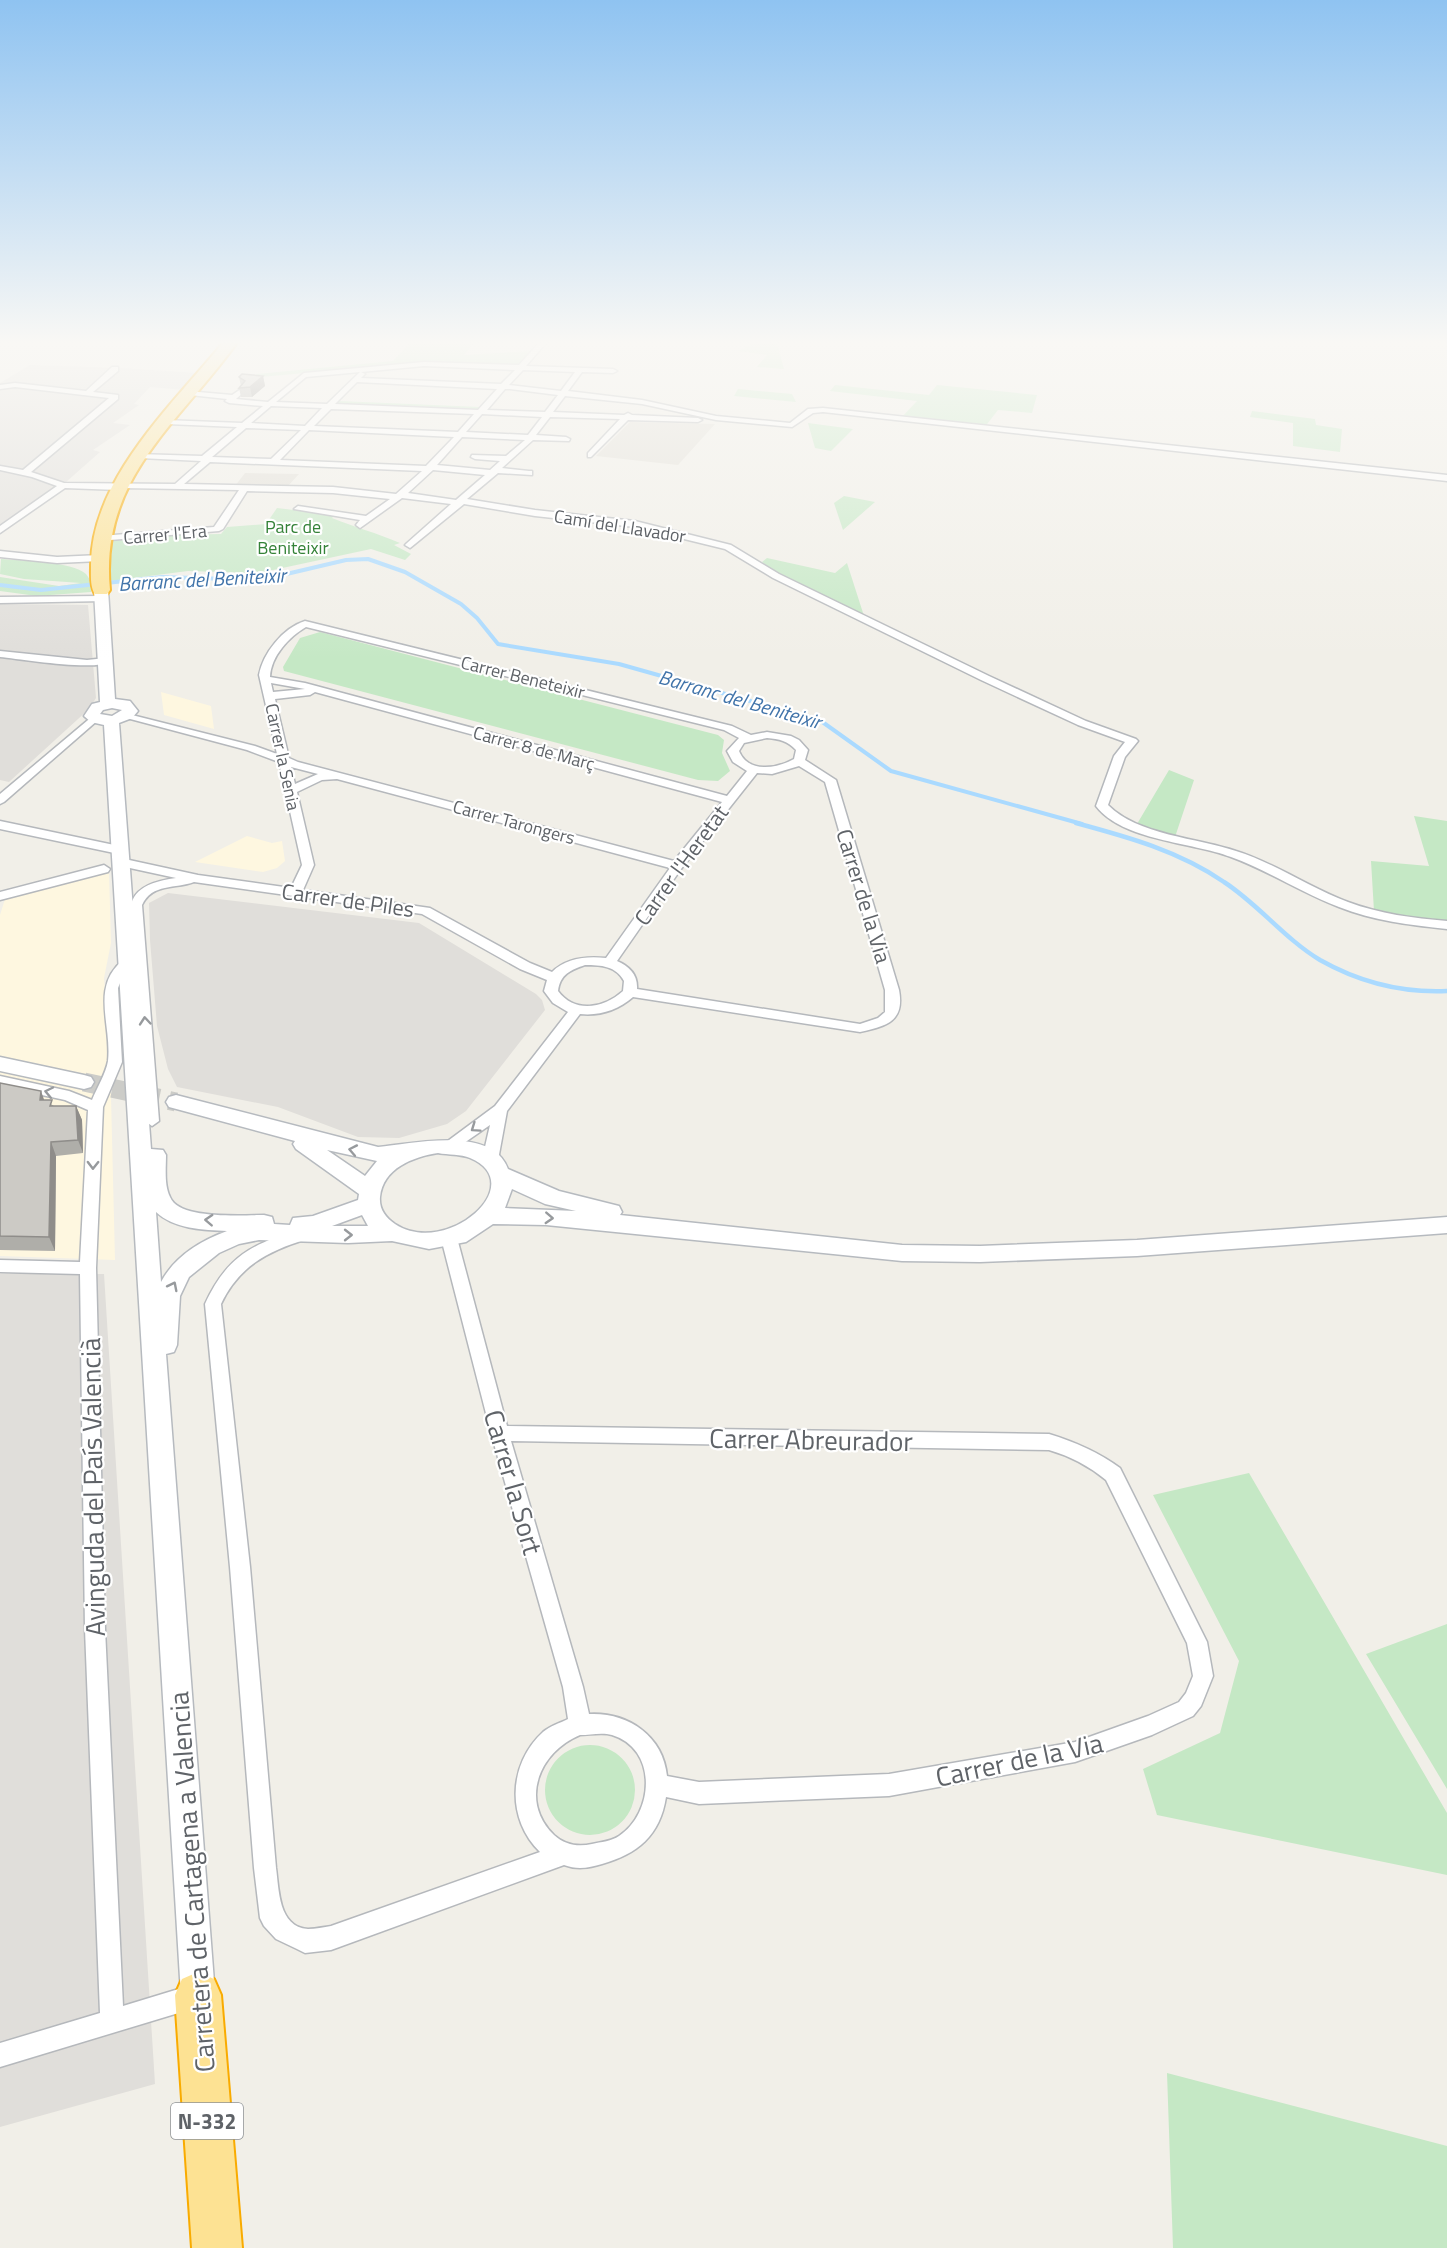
<svg xmlns="http://www.w3.org/2000/svg" width="1447" height="2248" viewBox="0 0 1447 2248" font-family="'Titillium Web',sans-serif">
<rect width="100%" height="100%" fill="#f1efe8"/>
<path fill="#fef7e0" d="M161,692L211,706L214,729L164,715Z
M247,836L272,843L282,841L285,861L277,868L263,872L195,862Z
M109,872L111,943L104,978L110,1056L115,1260L0,1256V915L5,899Z"/>
<path fill="#e0deda" d="M30,365L120,368L198,373L185,390L150,387L134,404L139,405L113,423L130,425L93,450L100,452L66,482L0,529V383Z
M0,604L88,605L96,698L89,709L9,782L0,780Z
M168,893L419,923L536,994L542,1000L545,1010L466,1111L447,1124L399,1138L358,1137L278,1107L177,1087L168,1069L157,1026L150,940L149,903Z
M0,1274H104L155,2084L0,2127Z"/>
<path fill="#e1ded6" d="M630,422L715,424L678,465L596,456Z
M245,473L299,474L287,487L235,486Z"/>
<path fill="#c5e8c5" d="M409,344H473L464,355L533,351L518,366L421,363L260,377L245,383L257,374L393,361Z
M752,344H777L784,369L757,367L767,355L738,351Z
M835,385L929,395L937,385L1037,395L1032,413L998,410L984,428L901,418L917,401L830,391Z
M738,389L792,394L796,402L734,396Z
M339,401L480,407L476,412L334,406Z
M1252,411L1315,419L1316,425L1342,429L1340,452L1293,446V423L1250,417Z
M808,423L853,429L831,451L815,448Z
M844,496L875,502L843,530L834,503Z
M277,508L335,515L332,518C354,527 377,533 400,543L394,545L411,554L405,560L371,549L259,573L188,571L110,581V541L165,535L221,534L227,527L266,524Z
M767,558L835,573L847,563L864,616L780,575L762,562Z
M1,559C21,561 72,561 86,574C91,580 91,585 91,592L37,596L0,591V577L59,586L81,583L24,579L0,574Z
M320,632L718,735L724,740L722,753L730,771L718,781L698,780L284,671L283,667L300,638Z
M1169,770L1194,780L1175,837L1137,824Z
M1414,816L1447,821V922L1374,911L1371,861L1429,866Z
M1249,1473L1447,1813V1875L1157,1815L1143,1769L1220,1733L1239,1661L1153,1495Z
M1447,1624V1789L1366,1654Z
M545 1790a45 45 0 1 1 90 0a45 45 0 1 1-90 0Z
M1167,2073L1447,2146V2248H1173Z"/>
<g fill="none" stroke-linecap="round" stroke-linejoin="round">
<path stroke="#aadaff" stroke-width="4" d="M0,585L41,590L162,577L261,580L346,560L368,559L405,572L461,604L477,618L498,644L619,664L821,721L891,771L1082,824"/>
<path stroke="#aadaff" stroke-width="4.5" d="M1076,823C1128,837 1179,851 1224,882C1258,904 1285,939 1320,960C1359,982 1402,993 1447,991"/>
<path stroke="#ccccc8" stroke-width="19" stroke-dasharray="19 10" stroke-linecap="butt" d="M84,1082L176,1102"/>
<defs>
<path id="street" d="M538,344H545L526,366L613,369L617,371L613,373L582,372L568,391L642,400L716,416L790,423L808,409L823,408L1447,475V481L823,412L813,413L792,427L716,420L642,404L565,396L553,412L624,415L628,413L632,415L698,418L702,420L698,422L628,420L591,457H588V453L620,419L550,417L536,435L566,437L570,439L569,441L533,440L502,468L529,471H532V475L498,473L467,499L535,510L635,521L731,545L779,574L989,676L1086,721L1136,739L1138,741L1125,757L1108,805C1137,835 1198,838 1236,851C1275,863 1310,888 1348,902C1380,914 1413,918 1447,921V929C1410,925 1374,921 1339,907C1302,893 1269,871 1231,857C1192,842 1123,841 1096,806L1114,756L1125,742L1078,725L981,680L773,578L725,549L635,527L535,516L464,504L410,548L405,545L407,543L451,504L402,498L360,528L356,525L360,520L294,509L298,506L366,516L390,499L333,493L247,491L223,529L219,531L98,541V537L101,536L214,527L239,490L123,488L119,490L65,488L0,533V526L57,486L32,477L0,470V466L23,470L109,398L15,387L0,389V385L15,383L86,391L112,367H118V371L93,392L118,395V399L31,472L64,483L175,484L201,461L140,458L136,456L137,454L202,456L237,427L167,424L163,422L164,420L242,423L263,406L229,403L225,401L227,399L190,395L187,391L232,395L241,389L245,391L236,399L268,402L304,373L424,362L519,365ZM424,366L515,370L501,384L361,378L365,374L361,372ZM523,370L575,372L561,391L509,385ZM360,372L327,404L276,402L306,377ZM357,382L497,389L478,410L335,404ZM505,389H510L558,395L545,412L487,410ZM271,406L322,408L305,426L251,423ZM331,409L474,414L458,432L314,426ZM482,414L542,417L528,435L466,432ZM246,428L301,430L271,459L212,457ZM309,430L454,437L426,466L280,460ZM462,437L525,440L506,456L472,455L471,457L475,459L500,461L490,470L437,465ZM210,462L422,471L396,494L333,487L184,484ZM433,470L485,475L456,500L408,493Z
M0,551L57,557L100,555L105,558L100,561L57,563L0,557Z
M101,596L104,597V601L0,603V597Z
M305,621L732,726L751,735L767,732L791,736L799,740L808,750L805,760L836,780L899,990C905,1022 886,1026 860,1032L633,997C618,1010 600,1016 580,1014L507,1111L498,1160L490,1165L482,1160L490,1125L454,1150L449,1151L441,1146L495,1106L568,1012L553,1003L544,991L547,980L520,969L422,914L194,882C176,889 152,883 142,905L159,1121L152,1126L145,1121L134,964L124,973L118,988L122,1062L103,1107L96,1268L105,1629L123,2006L195,1984L203,1988L207,1996L203,2004L195,2008L0,2067V2043L100,2013L85,1629L80,1274L0,1272V1260L80,1262L88,1110L65,1100L0,1086V1076L69,1091L92,1100C97,1088 106,1073 108,1061C112,1025 90,987 123,960L134,961C130,914 116,886 176,878L116,865V859L120,858L198,875L291,888L302,865L279,762L247,750L119,716L124,713L255,746L277,754L259,675C263,653 283,628 305,621ZM306,627L724,730L739,738L727,751L733,762L747,771L727,796L305,683L270,677C271,656 289,637 306,627ZM271,683L305,689L273,692ZM315,692L722,802L674,861L298,762L289,758L275,699L310,695ZM767,738C779,739 788,741 796,750L794,759C776,769 748,773 739,751L744,743ZM799,766L825,782L885,990V1012L878,1018L860,1024L637,989C638,975 629,966 617,961L681,869L757,773L772,774ZM291,767L318,774L295,784ZM337,779L670,868L606,958C586,956 566,958 552,972L530,963L430,908L303,890L314,865L297,792L322,780ZM585,965C601,965 616,966 624,981L623,991C604,1008 575,1014 558,991C560,974 571,970 585,965Z
M0,651L87,660L106,658L111,661C97,672 21,659 0,657Z
M94,715L98,716V720L4,802L0,804V794Z
M0,821L119,846L125,850L119,854L0,829Z
M104,865L110,869L108,872L0,900V892Z
M301,1229L307,1231L309,1235L307,1239C268,1251 239,1266 221,1304L250,1567L276,1868C279,1889 278,1927 308,1929C315,1929 324,1927 331,1926L540,1852C506,1819 508,1764 543,1732C550,1726 560,1723 568,1719L563,1687L491,1433L441,1238L443,1234H455L457,1238L507,1426L1049,1434C1075,1442 1098,1452 1120,1468L1207,1642L1213,1676L1201,1706L1193,1716L1152,1735L1075,1762L889,1796L699,1804L666,1797C660,1836 637,1854 602,1864C589,1868 577,1870 564,1865L331,1950L305,1953L297,1949L276,1939L264,1926L260,1918L254,1868L230,1567L205,1304C227,1256 252,1244 301,1229ZM511,1441L1049,1450C1070,1456 1089,1466 1106,1480L1187,1643L1193,1676L1186,1693L1179,1702L1148,1716L1075,1742L889,1774L699,1782L667,1776C663,1735 627,1712 589,1714L583,1687ZM580,1735C590,1735 602,1732 612,1735C658,1749 654,1813 619,1836C612,1841 601,1842 592,1844C578,1847 565,1845 554,1835C519,1801 539,1752 580,1735Z"/>
<path id="secondary" d="M101,586L108,590L115,699L130,701L138,711L132,718L119,723L151,1149L163,1150L166,1155C166,1168 164,1185 170,1197C179,1220 243,1215 264,1215L272,1217L274,1224L290,1225L293,1218L313,1216L358,1200L359,1194L296,1149L293,1144L295,1141L169,1107L166,1102L169,1097L176,1095L378,1147C412,1144 492,1125 508,1169L559,1191L619,1206L622,1212L620,1215L902,1245L980,1246L1137,1240L1447,1217V1233L1137,1256L980,1262L902,1261L546,1225L493,1224L466,1242L429,1249L392,1241L348,1243L259,1240L239,1244L219,1253L189,1277L180,1296L177,1345L174,1352L166,1354L215,1995L210,2007L198,2012L186,2007L181,1995L104,725L91,722L84,716L92,704L100,702L94,590ZM112,708L122,710L112,716L100,714L103,710ZM327,1150L377,1161L365,1176ZM438,1153C448,1155 461,1154 470,1158C531,1184 447,1258 395,1224C385,1217 379,1209 380,1197C383,1168 413,1157 438,1153ZM512,1189L545,1204L576,1211L505,1208ZM156,1212C174,1229 203,1230 227,1231C200,1241 175,1256 161,1282ZM362,1215L368,1226H332Z
M0,1057L84,1075L91,1077L94,1082L91,1087L84,1089L0,1071Z"/>
<path id="highway" d="M222,344H236C177,425 99,479 110,590L107,594H95C90,587 91,575 91,567C90,481 171,406 222,344Z
M198,1972L214,1979L221,1995L242,2248H192L175,1995L182,1979Z"/>
</defs>
<use href="#street" stroke="#b5b8bc" stroke-width="3"/>
<use href="#secondary" stroke="#b6babf" stroke-width="3"/>
<use href="#highway" stroke="#f9ab00" stroke-width="4"/>
<use href="#street" fill="#fff" fill-rule="evenodd"/>
<use href="#secondary" fill="#fff" fill-rule="evenodd"/>
<use href="#highway" fill="#fde293" fill-rule="evenodd"/>
</g>
<path fill="#afaea9" d="M263,376L265,386L252,397H241L239,388L241,386L239,377Z
M0,1083L44,1100L54,1106H76L82,1120L83,1153L56,1156L55,1251L0,1250Z"/>
<path fill="#8f8d8a" d="M263,376L265,386L252,397L250,387Z
M41,1091L46,1105L40,1100Z
M76,1106L82,1120L83,1153L78,1140Z
M51,1142L56,1156L55,1251L49,1237Z"/>
<path fill="#cccac5" stroke="#8f8d8a" stroke-width="1.5" d="M242,374L263,376L250,387L239,388L245,381L239,377Z
M0,1083L41,1091L40,1100H52L50,1106H76L78,1140L51,1142L49,1237L0,1236Z"/>
<defs><path id="oneway-chevron" d="M-2-3.5L2.5 0L-2 3.5" fill="none" stroke-width="1.6" stroke-linecap="round" stroke-linejoin="round" transform="scale(1.5)"/></defs>
<g stroke="#979a9d">
<use href="#oneway-chevron" transform="translate(145 1021) rotate(-95)"/>
<use href="#oneway-chevron" transform="translate(49 1092) rotate(-168)"/>
<use href="#oneway-chevron" transform="translate(475 1128) rotate(145)"/>
<use href="#oneway-chevron" transform="translate(353 1150) rotate(-169)"/>
<use href="#oneway-chevron" transform="translate(93 1165) rotate(91)"/>
<use href="#oneway-chevron" transform="translate(549 1218) rotate(3)"/>
<use href="#oneway-chevron" transform="translate(209 1220) rotate(-177)"/>
<use href="#oneway-chevron" transform="translate(348 1235)"/>
<use href="#oneway-chevron" transform="translate(173 1286) rotate(-63)"/>
</g>
<linearGradient id="sky" x2="0" y2="1"><stop stop-color="#8fc3f1"/><stop offset="0.52" stop-color="#f9f8f5"/><stop offset="1" stop-color="#f9f8f5" stop-opacity="0"/></linearGradient>
<rect width="1447" height="659" fill="url(#sky)"/>
<g text-anchor="middle" dominant-baseline="central" stroke-width="4.5" stroke-linejoin="round" paint-order="stroke">
<g font-size="18" fill="#348238" stroke="#fff">
<text x="293" y="526">Parc de<tspan x="293" dy="21">Beniteixir</tspan></text>
</g>
<g font-size="18" fill="#5f6368" stroke="#fff">
<text transform="translate(620 526) rotate(9)">Camí del Llavador</text>
<text transform="translate(165 534) rotate(-5)">Carrer l'Era</text>
<text transform="translate(523 677) rotate(14)">Carrer Beneteixir</text>
<text transform="translate(534 748) rotate(15)">Carrer 8 de Març</text>
<text transform="translate(283 757) rotate(78)">Carrer la Senia</text>
<text transform="translate(514 822) rotate(15)">Carrer Tarongers</text>
</g>
<g font-size="20" font-style="italic" fill="#4174aa" stroke="#fff">
<text transform="translate(202 579) rotate(-3)">Barranc del Beniteixir</text>
<text transform="translate(740 699) rotate(16)">Barranc del Beniteixir</text>
</g>
<rect fill="#fff" stroke="#8f9295" stroke-width="1.5" x="171" y="2103" width="72" height="36" rx="4.5"/>
<g font-size="21" font-weight="bold" fill="#5f6368">
<text x="207" y="2121">N-332</text>
</g>
<g font-size="22" fill="#5f6368" stroke="#fff">
<text transform="translate(681 865) rotate(-54)">Carrer l'Heretat</text>
<text transform="translate(864 896) rotate(73)">Carrer de la Via</text>
<text transform="translate(348 900) rotate(8)">Carrer de Piles</text>
</g>
<g font-size="27" fill="#5f6368" stroke="#fff">
<text transform="translate(811 1439) rotate(1)">Carrer Abreurador</text>
<text transform="translate(514 1482) rotate(74)">Carrer la Sort</text>
<text transform="translate(92 1487) rotate(-91)">Avinguda del País Valencià</text>
<text transform="translate(1019 1759) rotate(-12)">Carrer de la Via</text>
<text transform="translate(191 1882) rotate(-94)">Carretera de Cartagena a Valencia</text>
</g>
</g>
</svg>
